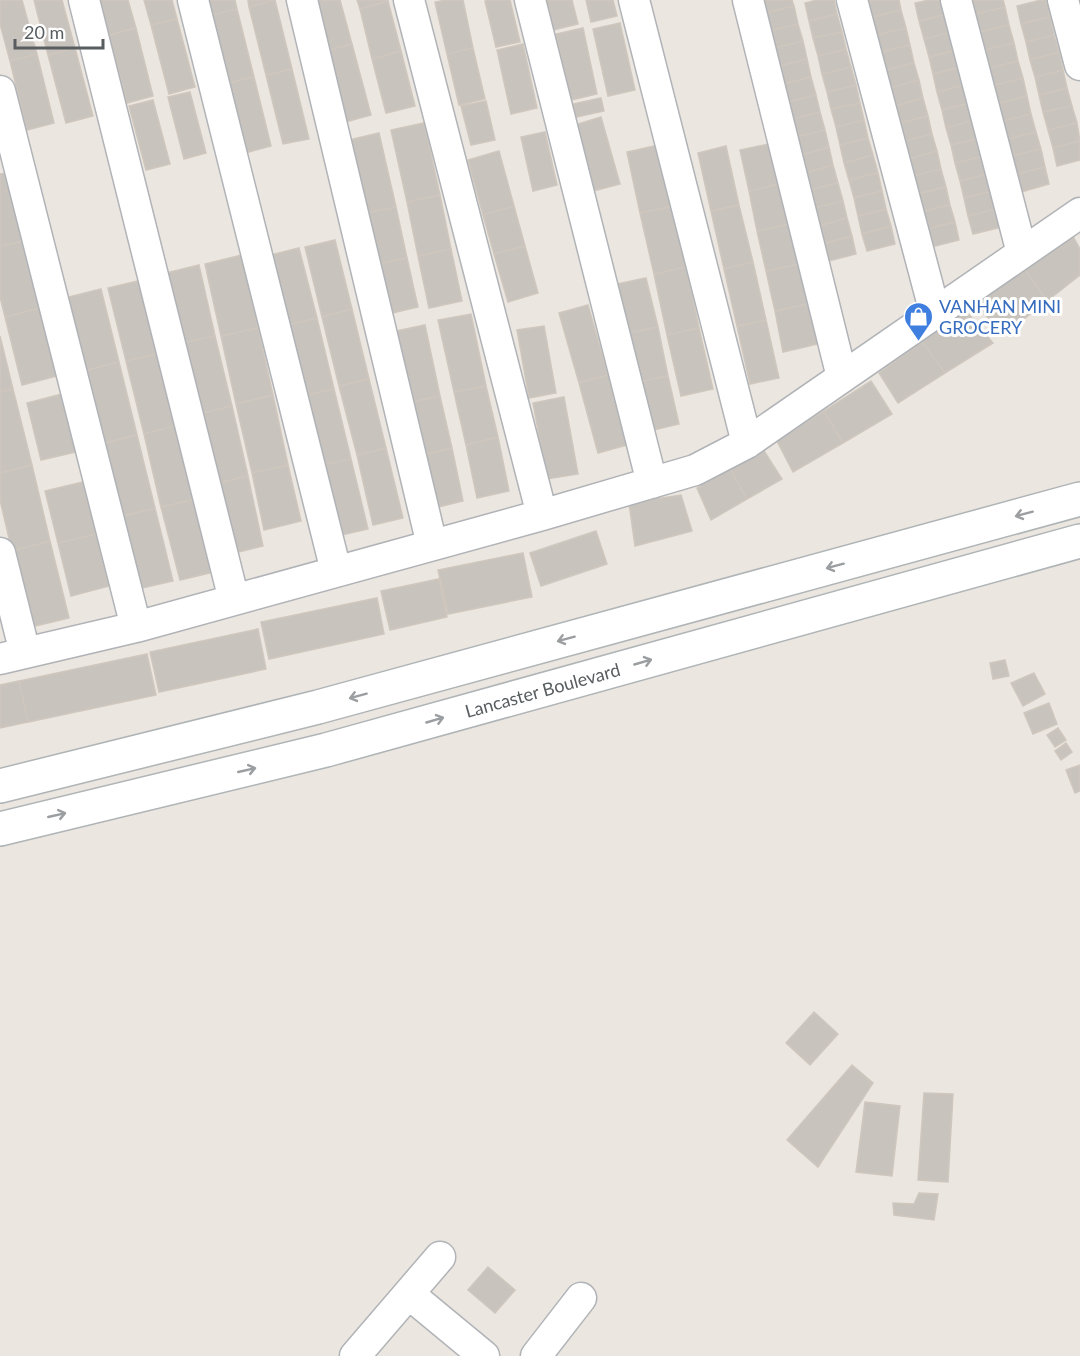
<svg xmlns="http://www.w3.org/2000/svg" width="1080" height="1356" viewBox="0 0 1080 1356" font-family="Lato,sans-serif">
<rect width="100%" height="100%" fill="#ebe6df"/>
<path fill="#c8c3bd" stroke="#cfc7be" stroke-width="1.5" d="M0,0H22L37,54L10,61L0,24Z
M34,0H62L75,48L48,55Z
M100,0H128L136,28L109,35Z
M144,0H172L177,19L151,25Z
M208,0H235L237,9L211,15Z
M248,0H275L249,7Z
M275,0L292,69L266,75L249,7Z
M312,0H340L352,44L326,51Z
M357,0H387L388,1L360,9Z
M446,0H463L473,48L447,54L435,2Z
M490,0H510L520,42L496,47L485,1Z
M547,0H572L578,24L553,30Z
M586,0H613L617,16L591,22Z
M762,0H792L794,6L765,13Z
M817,0H834L837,14L809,21L805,3Z
M868,0H899L901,10L872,17Z
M929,0H944L948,14L919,21L915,3Z
M973,0H1003L1005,7L976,14Z
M1041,0H1046L1050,17L1021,24L1017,6Z
M388,1L401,51L372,59L360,9Z
M794,6L798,24L769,31L765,13Z
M1005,7L1009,25L980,32L976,14Z
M237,9L254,77L228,83L211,15Z
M901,10L906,28L877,35L872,17Z
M837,14L842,32L813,38L809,21Z
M948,14L953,32L924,39L919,21Z
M1050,17L1054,35L1026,42L1021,24Z
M177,19L195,87L169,94L151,25Z
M620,23L635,90L608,96L593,29Z
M798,24L803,41L774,48L769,31Z
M1009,25L1014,43L985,50L980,32Z
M136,28L153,96L127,103L109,35Z
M583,28L597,94L571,100L556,34Z
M906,28L910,45L881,52L877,35Z
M842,32L846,49L818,56L813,38Z
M953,32L957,50L929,57L924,39Z
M1054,35L1059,52L1030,60L1026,42Z
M803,41L807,59L779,66L774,48Z
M1014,43L1018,61L990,68L985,50Z
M352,44L371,115L345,122L326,51Z
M523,44L537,108L511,114L497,50Z
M910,45L914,63L886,70L881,52Z
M75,48L93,116L66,123L48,55Z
M473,48L485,99L459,105L447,54Z
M846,49L851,67L822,74L818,56Z
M957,50L961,67L933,74L929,57Z
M401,51L415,106L386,113L372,59Z
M1059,52L1063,70L1035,77L1030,60Z
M37,54L54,123L27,130L10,61Z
M807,59L811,77L783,84L779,66Z
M1018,61L1023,78L994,85L990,68Z
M914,63L919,80L890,88L886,70Z
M851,67L856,85L827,92L822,74Z
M961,67L966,85L937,92L933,74Z
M292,69L309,139L283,144L266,75Z
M1063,70L1067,88L1039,95L1035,77Z
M254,77L271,146L245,153L228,83Z
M811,77L816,95L787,102L783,84Z
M1023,78L1027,96L999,103L994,85Z
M919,80L923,98L895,106L890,88Z
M856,85L860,103L831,109L827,92Z
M966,85L970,103L942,110L937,92Z
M1067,88L1072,106L1043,112L1039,95Z
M190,92L206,153L184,159L168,97Z
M816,95L820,112L792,119L787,102Z
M1027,96L1031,114L1003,121L999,103Z
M601,98L604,111L576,117L573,104Z
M923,98L928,116L899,123L895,106Z
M153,100L170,164L146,170L129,106Z
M486,101L495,140L471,145L461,106Z
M860,103L864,120L836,127L831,109Z
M970,103L975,120L946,128L942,110Z
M1072,106L1077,123L1048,130L1043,112Z
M820,112L825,130L796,137L792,119Z
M1031,114L1036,132L1007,139L1003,121Z
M928,116L932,134L904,141L899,123Z
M601,117L620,184L593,191L575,125Z
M864,120L868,138L840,145L836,127Z
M975,120L979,138L951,145L946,128Z
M424,123L440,195L407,202L391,130Z
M1077,123L1080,141L1053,148L1048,130Z
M825,130L829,147L801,155L796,137Z
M545,132L557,185L533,191L521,137Z
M1036,132L1041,149L1012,156L1007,139Z
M379,133L396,207L366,213L349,140Z
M932,134L937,151L908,159L904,141Z
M868,138L873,155L844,163L840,145Z
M979,138L984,156L955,163L951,145Z
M1080,141V160L1057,166L1053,148Z
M779,142L787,182L749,191L740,150Z
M659,145L673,206L640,213L627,152Z
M726,146L739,205L711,211L698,153Z
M829,147L833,165L805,173L801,155Z
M1041,149L1045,167L1017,174L1012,156Z
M499,151L514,206L483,215L468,160Z
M937,151L941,169L913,176L908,159Z
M873,155L878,173L849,180L844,163Z
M984,156L988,174L960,181L955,163Z
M833,165L838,183L809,190L805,173Z
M1045,167L1049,184L1021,192L1017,174Z
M941,169L946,187L917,194L913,176Z
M7,173L24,241L0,246V174Z
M878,173L882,191L854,198L849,180Z
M988,174L993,191L964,198L960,181Z
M787,182L796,223L757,231L749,191Z
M838,183L843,201L814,208L809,190Z
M946,187L950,205L921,212L917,194Z
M882,191L886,209L858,216L854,198Z
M993,191L997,209L968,216L964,198Z
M440,195L451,249L418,256L407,202Z
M843,201L847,218L819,226L814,208Z
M739,205L753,262L724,269L711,211Z
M950,205L955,222L926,229L921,212Z
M514,206L525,246L494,254L483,215Z
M673,206L686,267L654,274L640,213Z
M396,207L407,258L377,264L366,213Z
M886,209L891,226L862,234L858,216Z
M997,209L1002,227L973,234L968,216Z
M847,218L852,236L823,244L819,226Z
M955,222L959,240L931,247L926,229Z
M796,223L805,263L766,271L757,231Z
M891,226L895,244L867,251L862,234Z
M1070,231L1080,249V275L1047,301L1023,267Z
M852,236L856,254L828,261L823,244Z
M335,240L352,309L322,317L305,247Z
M24,241L40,308L5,317L0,297V246Z
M525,246L538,293L508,302L494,254Z
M299,248L317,318L280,327L263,257Z
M451,249L462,301L429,308L418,256Z
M242,255L258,328L221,336L205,264Z
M407,258L418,307L388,314L377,264Z
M753,262L766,320L737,326L724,269Z
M805,263L813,303L775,311L766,271Z
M199,265L215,336L182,343L166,273Z
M686,267L699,328L667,335L654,274Z
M1023,267L1047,301L1003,335L976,304Z
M646,278L658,327L627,333L617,284Z
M142,280L160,353L126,361L108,288Z
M101,289L119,362L79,372L61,299Z
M813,303L822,343L783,352L775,311Z
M588,305L608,375L579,383L559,313Z
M40,308L57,376L22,385L5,317Z
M352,309L369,379L339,386L322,317Z
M966,311L993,343L945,373L922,342Z
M471,314L486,386L454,392L438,320Z
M317,318L334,389L297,397L280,327Z
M766,320L779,378L750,384L737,326Z
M425,325L440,396L411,402L396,331Z
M544,326L556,393L529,398L517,330Z
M658,327L668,376L638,382L627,333Z
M258,328L273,395L236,404L221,336Z
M699,328L713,389L681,396L667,335Z
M0,336L13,389L0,392Z
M215,336L232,406L198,414L182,343Z
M922,342L945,373L898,403L879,373Z
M160,353L178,425L144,434L126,361Z
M119,362L137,435L97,445L79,372Z
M608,375L627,445L598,453L579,383Z
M668,376L679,424L649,431L638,382Z
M369,379L386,448L357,455L339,386Z
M871,381L892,414L843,443L824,411Z
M486,386L498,437L466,445L454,392Z
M13,389L32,465L0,473V392Z
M334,389L351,459L314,467L297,397Z
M62,394L76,452L41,460L27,403Z
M273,395L288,465L252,473L236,404Z
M440,396L452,448L422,455L411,402Z
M564,397L578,474L547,479L533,403Z
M232,406L248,476L213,484L198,414Z
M824,411L843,443L793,472L777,441Z
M178,425L196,499L161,507L144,434Z
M137,435L155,508L115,518L97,445Z
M498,437L509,491L477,498L466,445Z
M761,446L782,479L747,499L729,467Z
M386,448L403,518L373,525L357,455Z
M452,448L463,501L434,508L422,455Z
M351,459L368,529L332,537L314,467Z
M32,465L50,541L12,551L0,500V473Z
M288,465L301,521L264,530L252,473Z
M729,467L747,499L711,520L697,488Z
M248,476L263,546L230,554L213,484Z
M83,482L96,534L58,543L45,491Z
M681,495L692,531L635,546L629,503Z
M196,499L214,572L180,580L161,507Z
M155,508L173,581L133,590L115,518Z
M596,531L607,564L541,586L530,553Z
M96,534L109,586L71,596L58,543Z
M50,541L69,618L31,627L12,551Z
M523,553L532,597L448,614L438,570Z
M439,579L447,617L390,630L381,591Z
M377,598L384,634L269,659L261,622Z
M258,629L266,669L159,692L150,652Z
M147,654L156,695L28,722L19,681Z
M1005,660L1009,676L993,679L990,663Z
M1034,673L1045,694L1023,706L1011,683Z
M19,681L28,722L0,728V685Z
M1049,703L1057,724L1033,734L1024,713Z
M1058,728L1066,740L1055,747L1047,735Z
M1066,743L1072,752L1061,760L1055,751Z
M1080,765V791L1075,793L1066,770Z
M814,1012L838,1034L810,1065L786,1043Z
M852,1065L873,1083L818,1167L787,1140Z
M924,1093L953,1094L948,1182L918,1180Z
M865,1102L900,1106L892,1176L856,1172Z
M919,1193L938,1194L934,1220L894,1215L893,1203L914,1204Z
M488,1267L515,1290L495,1313L468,1290Z"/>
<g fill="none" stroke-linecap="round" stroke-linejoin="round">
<defs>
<path id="street" d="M84,0L234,600
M193,0L336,571
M302,0L432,545
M409,0L542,515
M530,0L652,483
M634,0L747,443
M748,0L842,377
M852,0L935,313
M956,0L1022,253
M1063,0L1080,65
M0,91L136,627
M0,553L25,653
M0,659L136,627L542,515L695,470L747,443L1080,213
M409,1294L484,1356
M355,1356L440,1257
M536,1356L581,1298"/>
<g id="secondary">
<path d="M0,786L318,707L1080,499"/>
<path id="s1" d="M0,829L326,750L1080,541"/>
</g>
</defs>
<use href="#street" stroke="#b0b3b7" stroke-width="33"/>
<use href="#secondary" stroke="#afb4b7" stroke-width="36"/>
<use href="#street" stroke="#fff" stroke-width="30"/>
<use href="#secondary" stroke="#fff" stroke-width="33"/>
</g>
<defs><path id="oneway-shaft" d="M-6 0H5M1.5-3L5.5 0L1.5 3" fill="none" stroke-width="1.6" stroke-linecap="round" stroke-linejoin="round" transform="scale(1.5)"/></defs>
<g stroke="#9b9ea0">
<use href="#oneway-shaft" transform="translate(1024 514) rotate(165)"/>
<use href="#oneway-shaft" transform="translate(835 566) rotate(165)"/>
<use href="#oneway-shaft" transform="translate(566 639) rotate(165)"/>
<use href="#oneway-shaft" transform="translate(643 662) rotate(-16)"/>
<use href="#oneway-shaft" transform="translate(358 696) rotate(165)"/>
<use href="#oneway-shaft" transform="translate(435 720) rotate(-16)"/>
<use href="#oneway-shaft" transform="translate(247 770) rotate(-13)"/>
<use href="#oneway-shaft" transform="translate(57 815) rotate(-13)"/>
</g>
<defs>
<symbol id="shop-pin" viewBox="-11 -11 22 30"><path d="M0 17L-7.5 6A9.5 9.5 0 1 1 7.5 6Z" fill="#3f7fe0" stroke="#fff"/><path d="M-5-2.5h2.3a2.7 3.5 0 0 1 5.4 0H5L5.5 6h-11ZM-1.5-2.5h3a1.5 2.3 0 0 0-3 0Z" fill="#fff"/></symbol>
</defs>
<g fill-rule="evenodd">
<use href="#shop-pin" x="902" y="300" width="33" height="45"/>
</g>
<g text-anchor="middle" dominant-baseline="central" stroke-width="6" stroke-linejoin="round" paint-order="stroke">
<g font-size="18" fill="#366cbe" stroke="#fff" text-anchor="start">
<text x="939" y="306">VANHAN MINI<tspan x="939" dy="21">GROCERY</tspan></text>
</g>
<g font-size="18" fill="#585d60" stroke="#fff">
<text stroke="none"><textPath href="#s1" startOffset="560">Lancaster Boulevard</textPath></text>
</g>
</g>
<path d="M15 39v9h88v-9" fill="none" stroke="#585d60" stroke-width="3"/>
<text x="24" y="39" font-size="18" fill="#585d60" stroke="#ffffff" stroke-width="4.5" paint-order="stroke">20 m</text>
</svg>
